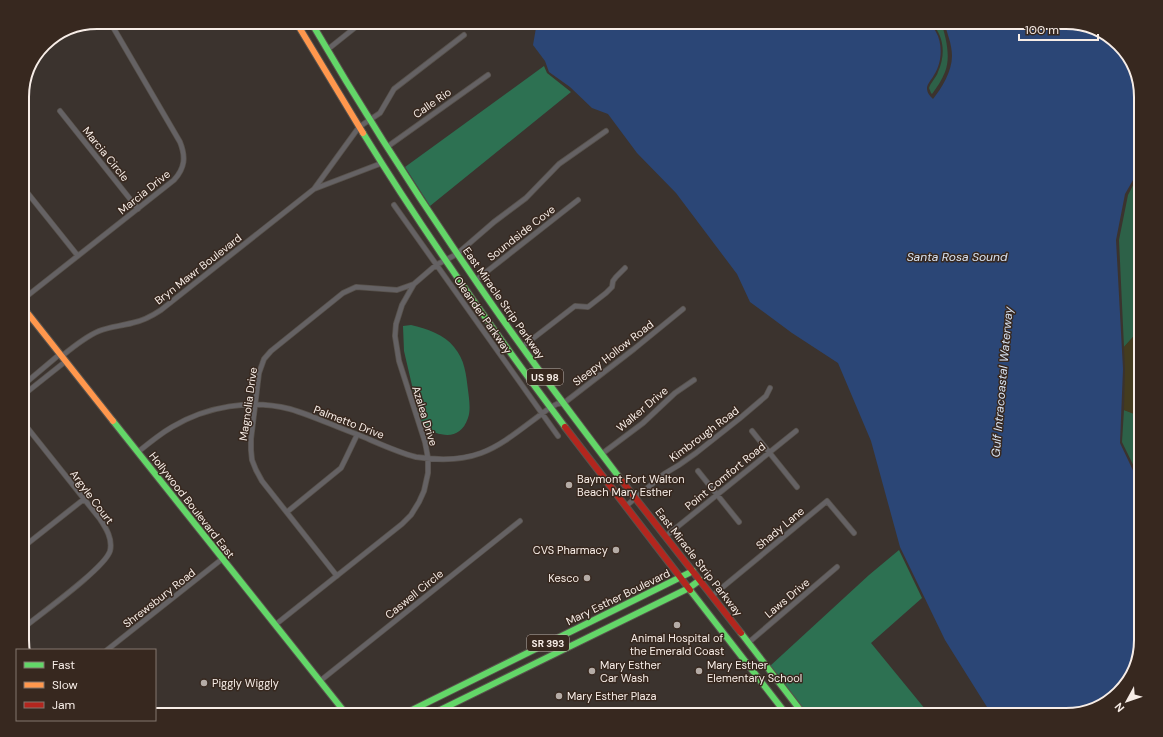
<svg xmlns="http://www.w3.org/2000/svg" width="1163" height="737" viewBox="0 0 1163 737" font-family="'DM Sans',sans-serif">
<rect width="100%" height="100%" fill="#3b332e"/>
<path fill="#2d6148" d="M931,22H941C946,37 951,57 945,72C942,80 937,87 932,94L931,93L929,88C931,82 936,78 938,72C946,54 944,36 931,22Z
M1141,170V332L1133,337L1124,347L1119,240L1128,195Z
M1124,410L1141,416V481L1122,442Z"/>
<path fill="#2d7152" d="M544,66L547,73L571,92L430,206L405,167Z
M411,325C427,329 444,334 454,347C465,360 466,374 468,390C469,398 471,410 468,418C460,441 441,437 423,427L417,407L404,351L403,326Z
M899,550L922,598L871,643L930,715H808L770,666L869,575Z"/>
<path fill="#443c1f" d="M1141,332V416H1139L1124,410L1125,369L1124,347L1133,337Z"/>
<path fill="#2b4676" d="M537,22H928C931,25 934,28 936,32C943,44 942,63 934,75C932,79 927,84 927,88C927,93 930,96 933,99C942,88 952,71 952,56C952,44 947,33 944,22H1066L1108,34L1131,60L1141,97V166L1125,194L1116,240L1123,369L1120,443L1138,481L1141,484V640L1129,682L1103,705L1066,715H992L945,640L900,547L871,441L838,363L792,333L750,302L737,274L676,193L637,153L608,114L592,108L570,87L549,72L545,61L533,45Z"/>
<g fill="none" stroke-linecap="round" stroke-linejoin="round">
<defs>
<path id="street" d="M327,50L362,22
M60,111L138,209
M387,147L488,75
M22,186L78,256
M314,189L382,163
M394,205L558,436
M476,280L578,200
M22,300L174,180C185,168 186,157 180,142L110,22
M522,347L575,306L588,307L606,293L612,287L613,281L616,277L625,268
M62,356C73,347 85,337 99,331C109,327 121,326 132,323C143,321 152,316 161,310L314,189L359,127L380,113L394,89L464,35
M22,386L60,354
M22,396L66,361
M22,421L100,519C106,528 113,539 110,551C105,568 39,615 22,629
M752,431L797,487
M138,452C149,443 160,434 172,427C207,406 251,399 290,409C314,416 336,427 359,435C378,443 397,452 416,457C483,467 501,443 551,407L557,404L564,403L634,349L683,309
M603,453L643,423L675,393L694,380
M698,471L739,522
M626,506L664,474L679,465L696,453L739,419L766,396L770,388
M287,512L341,468L346,458L357,435
M666,536L796,431
M22,548L84,499
M337,576L262,481L256,470L252,460L251,450V439L259,373L264,359L271,351L343,293L356,287L397,290L414,284
M712,596L827,501L854,533
M275,625L402,524L411,515L419,502L424,491L428,473V458L425,442L399,361L395,336L396,324L402,305L414,284L436,265L457,254L494,222L526,198L559,164L606,131
M748,643L837,567
M107,650L222,559
M320,681L520,521"/>
<path id="fast" d="M311,22C360,106 412,188 467,268C516,341 569,411 622,481
M363,133C425,234 494,332 565,427
M113,421L347,715
M690,590L787,715
M741,633L804,715
M402,715L693,571
M430,715L689,588L700,580"/>
<path id="slow" d="M296,22L363,133
M22,306L113,421"/>
<path id="jam" d="M565,427L690,590
M622,481L741,633"/>
</defs>
<use href="#street" stroke="#58524c" stroke-width="6"/>
<use href="#fast" stroke="#58524c" stroke-width="8"/>
<use href="#slow" stroke="#58524c" stroke-width="8"/>
<use href="#jam" stroke="#58524c" stroke-width="8"/>
<use href="#street" stroke="#656264" stroke-width="4.5"/>
<use href="#fast" stroke="#63d668" stroke-width="6"/>
<use href="#slow" stroke="#ff974d" stroke-width="6"/>
<use href="#jam" stroke="#b3261e" stroke-width="6"/>
</g>
<g fill="#b5aca6" stroke="#37281f" stroke-width="1.5">
<circle cx="569" cy="485" r="4"/>
<circle cx="616" cy="550" r="4"/>
<circle cx="587" cy="578" r="4"/>
<circle cx="677" cy="625" r="4"/>
<circle cx="592" cy="671" r="4"/>
<circle cx="699" cy="671" r="4"/>
<circle cx="204" cy="683" r="4"/>
<circle cx="559" cy="696" r="4"/>
</g>
<g text-anchor="middle" dominant-baseline="central" stroke-width="3" stroke-linejoin="round" paint-order="stroke">
<g fill="#37281f" stroke="#bdb2ab" stroke-width="1">
<rect x="527" y="369" width="36" height="16" rx="3"/>
<rect x="527" y="635" width="42" height="16" rx="3"/>
</g>
<g font-size="10" font-weight="bold" fill="#f7ede7">
<text x="545" y="377">US 98</text>
<text x="548" y="643">SR 393</text>
</g>
<g font-size="11" fill="#f7ede7" stroke="#37281f">
<text transform="translate(432 103) rotate(-35)">Calle Rio</text>
<text transform="translate(106 154) rotate(51)">Marcia Circle</text>
<text transform="translate(144 192) rotate(-39)">Marcia Drive</text>
<text transform="translate(521 233) rotate(-38)">Soundside Cove</text>
<text transform="translate(198 269) rotate(-38)">Bryn Mawr Boulevard</text>
<text transform="translate(504 303) rotate(55)">East Miracle Strip Parkway</text>
<text transform="translate(483 315) rotate(55)">Oleander Parkway</text>
<text transform="translate(613 353) rotate(-38)">Sleepy Hollow Road</text>
<text transform="translate(248 404) rotate(-82)">Magnolia Drive</text>
<text transform="translate(642 409) rotate(-40)">Walker Drive</text>
<text transform="translate(425 416) rotate(73)">Azalea Drive</text>
<text transform="translate(349 422) rotate(21)">Palmetto Drive</text>
<text transform="translate(704 434) rotate(-37)">Kimbrough Road</text>
<text transform="translate(725 476) rotate(-39)">Point Comfort Road</text>
<text transform="translate(92 497) rotate(53)">Argyle Court</text>
<text transform="translate(192 505) rotate(52)">Hollywood Boulevard East</text>
<text transform="translate(780 528) rotate(-40)">Shady Lane</text>
<text transform="translate(699 562) rotate(52)">East Miracle Strip Parkway</text>
<text transform="translate(414 594) rotate(-39)">Caswell Circle</text>
<text transform="translate(618 597) rotate(-26)">Mary Esther Boulevard</text>
<text transform="translate(159 598) rotate(-38)">Shrewsbury Road</text>
<text transform="translate(787 598) rotate(-40)">Laws Drive</text>
</g>
<g font-size="11" fill="#f7ede7" stroke="#37281f" text-anchor="start">
<text x="577" y="479">Baymont Fort Walton<tspan x="577" dy="13">Beach Mary Esther</tspan></text>
<text x="608" y="550" text-anchor="end">CVS Pharmacy</text>
<text x="579" y="578" text-anchor="end">Kesco</text>
<text x="677" y="638" text-anchor="middle">Animal Hospital of<tspan x="677" dy="13">the Emerald Coast</tspan></text>
<text x="600" y="665">Mary Esther<tspan x="600" dy="13">Car Wash</tspan></text>
<text x="707" y="665">Mary Esther<tspan x="707" dy="13">Elementary School</tspan></text>
<text x="212" y="683">Piggly Wiggly</text>
<text x="567" y="696">Mary Esther Plaza</text>
</g>
<g font-size="12" font-style="italic" fill="#d9e4f4" stroke="#37281f">
<text x="957" y="257">Santa Rosa Sound</text>
<text transform="translate(1002 382) rotate(-85)">Gulf Intracoastal Waterway</text>
</g>
</g>
<path d="M0 0H1163V737H0ZM97 29H1066A68 68 0 0 1 1134 97V640A68 68 0 0 1 1066 708H97A68 68 0 0 1 29 640V97A68 68 0 0 1 97 29Z" fill="#37281f" fill-rule="evenodd"/>
<path fill="none" stroke="#f7ede7" stroke-width="2" d="M97 29H1066A68 68 0 0 1 1134 97V640A68 68 0 0 1 1066 708H97A68 68 0 0 1 29 640V97A68 68 0 0 1 97 29Z"/>
<rect x="16" y="649" width="140" height="72" fill="#37281f" stroke="#84776f"/>
<rect x="24" y="662" width="20" height="6" fill="#63d668" stroke="#84776f"/>
<text x="52" y="669" font-size="12" fill="#f7ede7">Fast</text>
<rect x="24" y="682" width="20" height="6" fill="#ff974d" stroke="#84776f"/>
<text x="52" y="689" font-size="12" fill="#f7ede7">Slow</text>
<rect x="24" y="702" width="20" height="6" fill="#b3261e" stroke="#84776f"/>
<text x="52" y="709" font-size="12" fill="#f7ede7">Jam</text>
<g transform="translate(1127 701) rotate(230)" stroke="#37281f" stroke-width="3" paint-order="stroke">
<path d="M0-3L7 15L0 10L-7 15Z" fill="#f7ede7"/>
<text y="-6" font-size="11" font-weight="bold" text-anchor="middle" fill="#f7ede7">N</text>
</g>
<path d="M1019 34v6h79v-6" fill="none" stroke="#f7ede7" stroke-width="2"/>
<text x="1025" y="34" font-size="12" fill="#f7ede7" stroke="#37281f" stroke-width="3" paint-order="stroke">100 m</text>
</svg>
